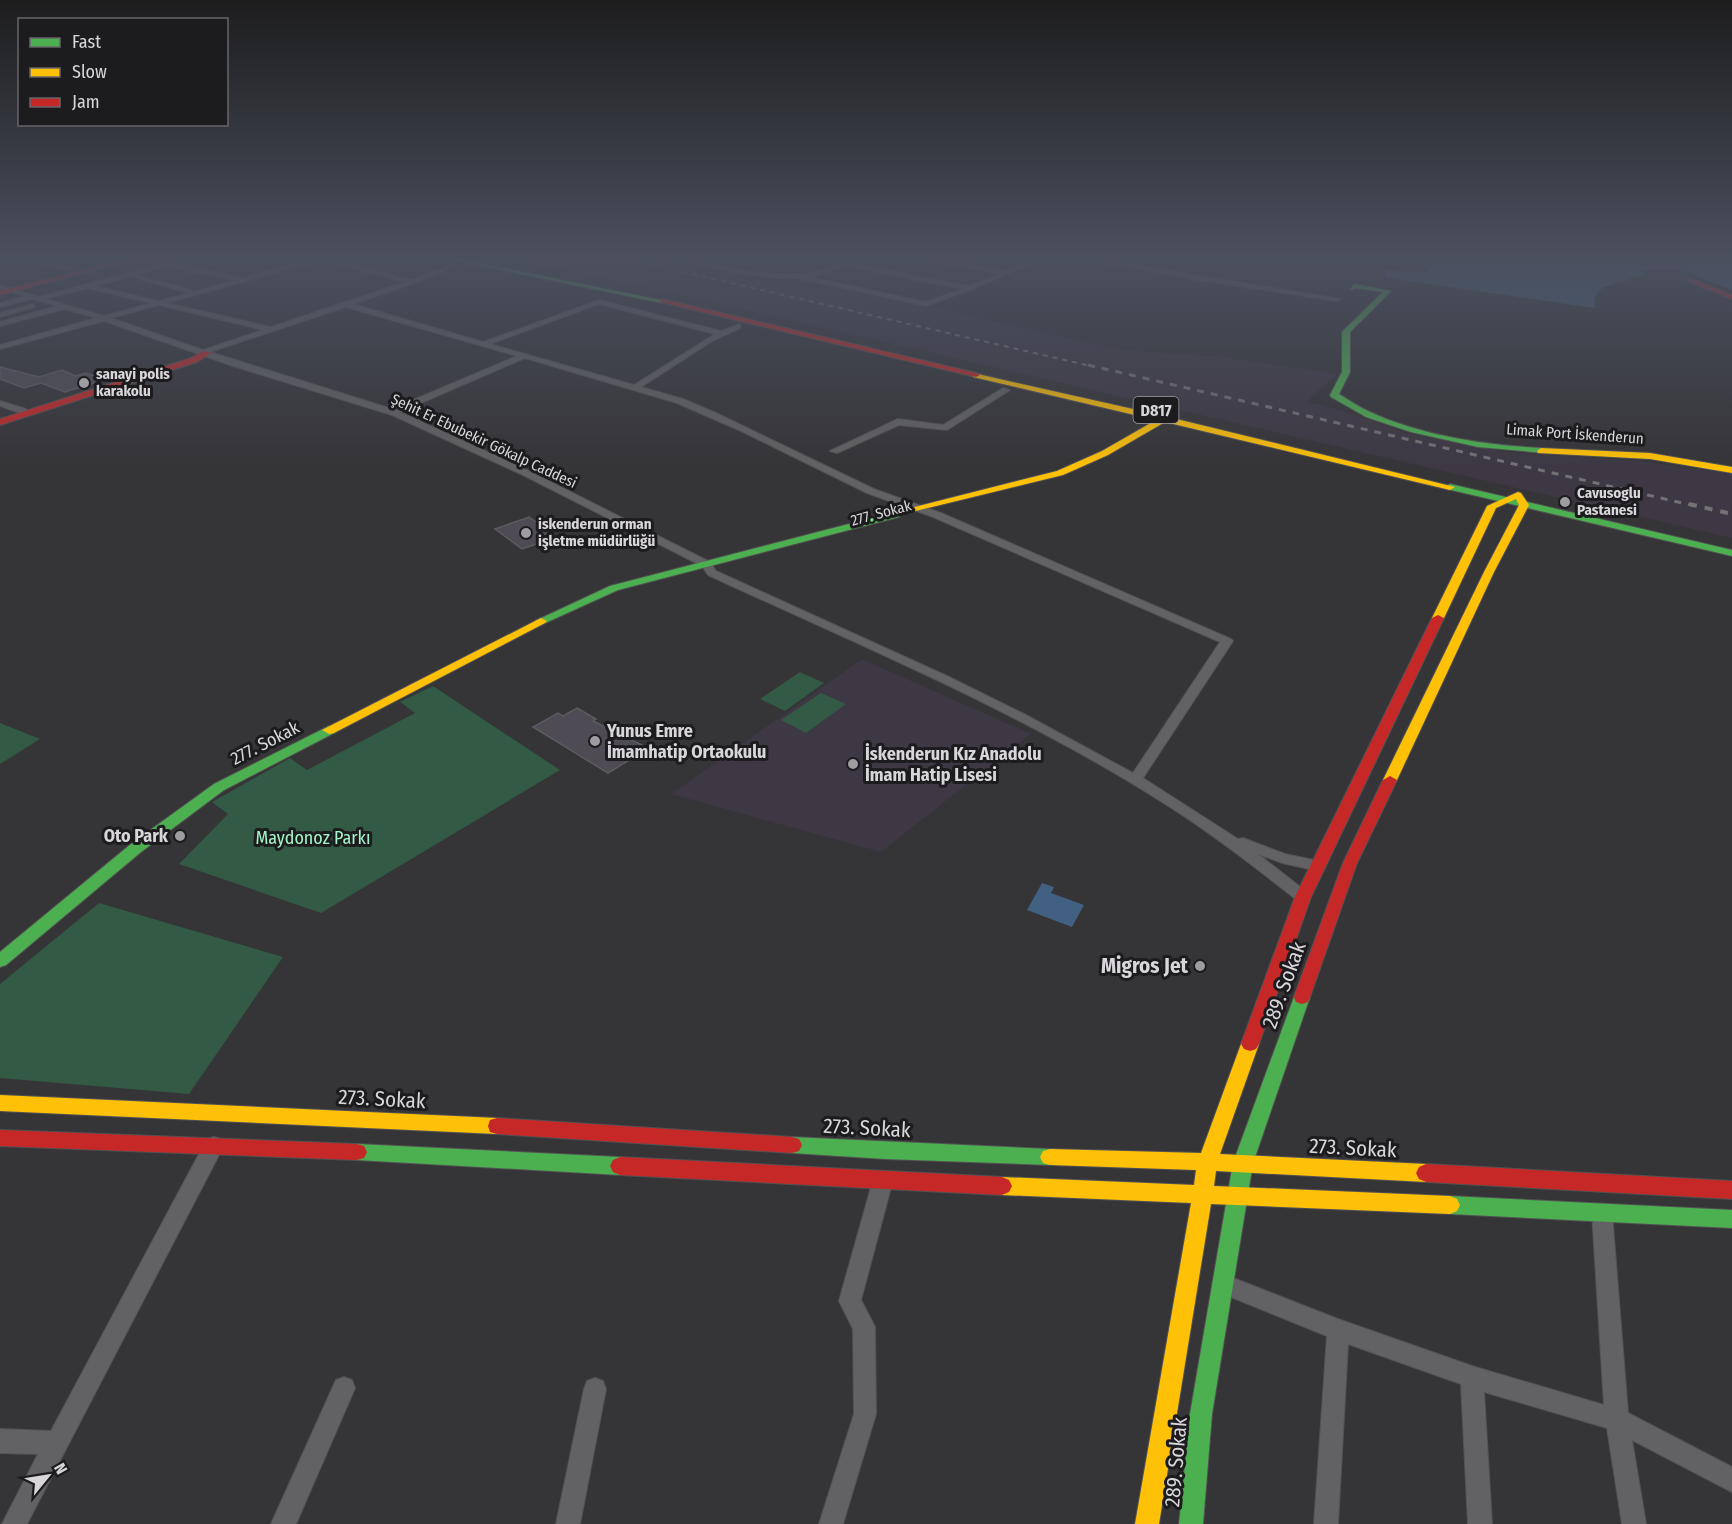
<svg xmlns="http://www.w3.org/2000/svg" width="1732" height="1524" viewBox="0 0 1732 1524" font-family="'Fira Sans Condensed',sans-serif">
<rect width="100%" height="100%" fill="#353437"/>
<path fill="#3d3843" d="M496,256H666L816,289L828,284L1121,350L1221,357L1337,374L1306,402L1344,411L1404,433L1506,452L1642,461L1732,474V538L669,292Z
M862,659L1031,734L881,852L671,794Z"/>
<path fill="#325a45" d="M800,672L824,683L785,711L760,699Z
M433,686L560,770L321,913L179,864L228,814L212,802L290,758L307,770L415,713L400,702Z
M821,693L846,704L806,733L781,720Z
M0,723L40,739L0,764Z
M99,903L283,957L189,1094L0,1078V984Z"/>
<path fill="#416082" d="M1379,256H1732V290L1681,270L1640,271L1645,274L1602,288L1594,298L1595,308L1387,278L1383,270L1428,273L1423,263L1379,260Z
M1042,883L1054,887L1051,893L1084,905L1072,927L1027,910Z"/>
<path fill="#4f4b54" stroke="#5c5b5e" stroke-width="1.5" d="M0,367L39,377L62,370L76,376L86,373L104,380L65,392L41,383L24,388L0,379Z
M529,517L557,537L522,549L495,529Z
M577,708L596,719L593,721L642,745L625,755L631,759L608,773L533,727L558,713L563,716Z"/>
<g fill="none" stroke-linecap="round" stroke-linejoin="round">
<defs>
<path id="street" d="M0,256H9L0,260Z
M20,256L44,260L68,256L51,262L75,270L70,271Z
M316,256H332L329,258L411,280L455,264V266L409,285L353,304L483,342L599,300L721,331L740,324V328L714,340L641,387L683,399L716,413L874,489L941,513L1231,639L1233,641L1143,778L1238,839L1243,838L1285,854L1323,862L1326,866L1323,870L1318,871L1282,863L1258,854L1308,893L1311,897L1308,901H1298C1254,866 1210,832 1162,802C1019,711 861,646 708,575L702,566L523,475L392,415L233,366L104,321L0,349V345L96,318L65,309L0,326V322L57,306L32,299L0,307V303L24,296L0,289V285L39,297L157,265L130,261L132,258L189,266L242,278ZM322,260L405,282L271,327L167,303ZM167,267L234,280L193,292L192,290L137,275ZM131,276L132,277L189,293L159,301L95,286ZM88,288L151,303L104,316L46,299ZM599,304L715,334L634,385L490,344ZM159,305L263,330L203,350L111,318ZM346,307L517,356L392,409L210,352ZM525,358L677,403L741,431L867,493L933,517L1220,642L1133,773L1024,714L947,676L716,571L710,562L529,471L400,412Z
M498,256H510L489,262L486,260Z
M661,256H673C718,265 764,279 810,273C830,271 847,256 867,256L852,263L968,286L999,274L911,256H924L1005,271L1042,256H1050L967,291L926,306L797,278H776L738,273ZM846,266L962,289L926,302L810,277Z
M1069,256H1083L1340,299L1337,301L1197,280Z
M33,304L35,307L0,317V313Z
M1003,388L1010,390L947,430L899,425L837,453L830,451L898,419L943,425Z
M0,401L26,409L27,411L23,414L0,406Z
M214,1137L221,1139L224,1145L221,1151L27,1524H2L38,1454L0,1453V1429L51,1431L207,1139Z
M883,1171L890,1174L893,1180L861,1300L875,1327L876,1414L843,1524H819L854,1414L853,1329L839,1301L873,1180L876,1174Z
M1602,1204L1609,1207L1612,1213L1628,1413L1732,1467V1492L1632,1440L1646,1524H1622L1607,1428L1484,1392L1492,1524H1468L1461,1384L1348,1344L1338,1524H1314L1327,1336L1216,1291L1212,1284L1216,1277L1223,1274L1338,1319L1472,1366L1604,1405L1592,1213L1595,1207Z
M344,1377L352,1380L355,1388L296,1524H271L336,1380Z
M595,1378L603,1381L606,1389L580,1524H556L584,1389L587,1381Z"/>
<path id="fast" d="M432,256H445L665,301L662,303Z
M1354,284L1391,291L1350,332V372L1339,394C1349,400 1359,407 1370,412C1423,436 1484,445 1541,448L1545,451L1544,453L1478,447L1411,432L1366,417L1331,397L1330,395L1342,372V332L1383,292L1356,288L1350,290Z
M1450,484L1732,550V556L1447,489L1445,487Z
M895,512L899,513V517L618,590L545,623L541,624L535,621L610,586Z
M329,726L336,730L334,733L224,790L141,852L6,965L0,967V952L131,844L214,784Z
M1302,990L1308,992L1310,997L1253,1163L1212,1414L1203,1524H1179L1190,1414L1233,1163L1294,997L1296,992Z
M792,1137L1050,1149L1057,1151L1060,1157L1057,1163L1050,1165L885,1159L792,1153L785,1151L782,1145L785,1139Z
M357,1144L620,1157L627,1160L630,1166L627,1172L620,1175L357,1160L350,1158L347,1152L350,1146Z
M1450,1196L1732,1210V1228L1450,1214L1443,1211L1440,1205L1443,1199Z"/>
<path id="slow" d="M973,373L1164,416L1455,487L1450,490L1165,422L1108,455L1063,475L891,517V513L1057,471L1102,451L1156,420L973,377Z
M1541,448L1650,453L1732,467V473L1650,459L1538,453L1537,451Z
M1518,492L1521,493L1529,505L1494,572L1397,780L1395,783H1385L1383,780L1484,572L1519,505L1516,499L1496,508L1444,618L1438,621L1432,618L1487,506Z
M541,618L547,621L545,623L334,733L329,734L322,730Z
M1250,1037L1256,1039L1259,1044L1220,1154L1426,1164L1433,1167L1436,1173L1433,1179L1426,1182L1216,1171L1214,1186L1450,1196L1457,1199L1460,1205L1457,1211L1450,1214L1211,1204L1159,1524H1135L1191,1203L1002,1195L995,1192L992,1186L995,1180L1002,1177L1194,1185L1196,1170L1050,1165L1043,1163L1040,1157L1043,1151L1050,1149L1201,1153L1241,1044L1244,1039Z
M0,1095L497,1118L504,1120L506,1126L504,1132L497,1134L0,1111Z"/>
<path id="jam" d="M139,256H149L0,295V291Z
M1690,278L1732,295V299L1688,281Z
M662,299L976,373L980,375L976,377L660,302Z
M204,351L211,353L197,362L0,425V419L191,358Z
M1438,615L1444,618L1311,897L1259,1044L1256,1049L1250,1051L1244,1049L1241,1044L1295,897L1432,618Z
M1390,776L1397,780L1357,863L1310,997L1308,1002L1302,1004L1296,1002L1294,997L1343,863L1383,780Z
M497,1118L792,1137L799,1139L802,1145L799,1151L792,1153L497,1134L490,1132L488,1126L490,1120Z
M0,1130L357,1144L364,1146L367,1152L364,1158L357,1160L0,1146Z
M620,1157L1002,1177L1009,1180L1012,1186L1009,1192L1002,1195L620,1175L613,1172L610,1166L613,1160Z
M1426,1164L1732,1181V1199L1426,1182L1419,1179L1416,1173L1419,1167Z"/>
</defs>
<use href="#street" stroke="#525153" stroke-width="2"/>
<use href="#fast" stroke="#525153" stroke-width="2"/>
<use href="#slow" stroke="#525153" stroke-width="2"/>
<use href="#jam" stroke="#525153" stroke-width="2"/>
<use href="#street" fill="#626163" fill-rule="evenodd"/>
<use href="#fast" fill="#4caf50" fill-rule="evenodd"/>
<use href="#slow" fill="#ffc107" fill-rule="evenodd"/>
<use href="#jam" fill="#c62828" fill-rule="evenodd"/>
<path stroke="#727173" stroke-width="2" stroke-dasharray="5 5" stroke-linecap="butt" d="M614,256L1095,367"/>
<path stroke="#727173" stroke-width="3" stroke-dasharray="7 7" stroke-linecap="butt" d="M1088,365L1695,506"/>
<path stroke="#727173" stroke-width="4" stroke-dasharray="8 8" stroke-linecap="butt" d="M1689,504L1732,514"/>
</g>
<linearGradient id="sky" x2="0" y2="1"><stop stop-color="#1d1d1e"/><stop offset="0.55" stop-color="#4b505e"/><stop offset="1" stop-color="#4b505e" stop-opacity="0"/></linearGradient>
<rect width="1732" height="469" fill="url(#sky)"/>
<g fill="#9f9da1" stroke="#1c1b1e" stroke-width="2">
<circle cx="84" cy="383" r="6"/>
<circle cx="1565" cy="502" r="6"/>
<circle cx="526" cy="533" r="6"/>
<circle cx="595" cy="741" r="6"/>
<circle cx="853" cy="764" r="6"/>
<circle cx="180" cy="836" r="6"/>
<circle cx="1200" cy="966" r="6"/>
</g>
<g text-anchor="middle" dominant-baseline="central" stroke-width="6" stroke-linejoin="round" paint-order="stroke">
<g font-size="15" font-weight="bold" fill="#d8d6da" stroke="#1c1b1e" text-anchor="start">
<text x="96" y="374">sanayi polis<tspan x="96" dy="17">karakolu</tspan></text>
<text x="1577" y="493">Cavusoglu<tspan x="1577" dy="17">Pastanesi</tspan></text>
<text x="538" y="524">iskenderun orman<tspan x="538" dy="17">işletme müdürlüğü</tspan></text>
</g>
<g font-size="15" fill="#d8d6da" stroke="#1c1b1e">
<text transform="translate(1575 434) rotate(4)">Limak Port İskenderun</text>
<text transform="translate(484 441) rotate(25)">Şehit Er Ebubekir Gökalp Caddesi</text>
<text transform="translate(881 513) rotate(-15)">277. Sokak</text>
</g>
<rect fill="#1c1b1e" stroke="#a09ea2" stroke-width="1.5" x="1133.5" y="397" width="45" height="26" rx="4.5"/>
<g font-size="16" font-weight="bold" fill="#d8d6da">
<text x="1156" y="410">D817</text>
</g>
<g font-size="18" font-weight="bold" fill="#d8d6da" stroke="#1c1b1e" text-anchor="start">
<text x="607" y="731">Yunus Emre<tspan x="607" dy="21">İmamhatip Ortaokulu</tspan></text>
<text x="865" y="754">İskenderun Kız Anadolu<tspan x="865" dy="21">İmam Hatip Lisesi</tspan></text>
<text x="168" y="836" text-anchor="end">Oto Park</text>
</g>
<g font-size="18" fill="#d8d6da" stroke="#1c1b1e">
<text transform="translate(265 743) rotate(-27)">277. Sokak</text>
</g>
<g font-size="18" fill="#a3f4c7" stroke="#1c1b1e">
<text x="313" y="838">Maydonoz Parkı</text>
</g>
<g font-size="21" font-weight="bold" fill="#d8d6da" stroke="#1c1b1e" text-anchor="end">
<text x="1188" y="966">Migros Jet</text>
</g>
<g font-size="21" fill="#d8d6da" stroke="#1c1b1e">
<text transform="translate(1284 985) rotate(-70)">289. Sokak</text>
<text transform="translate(382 1099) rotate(3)">273. Sokak</text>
<text transform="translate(867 1128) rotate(3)">273. Sokak</text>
<text transform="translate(1353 1148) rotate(3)">273. Sokak</text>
<text transform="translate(1176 1462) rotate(-85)">289. Sokak</text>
</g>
</g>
<rect x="18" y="18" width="210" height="108" fill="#1c1b1e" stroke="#676669" stroke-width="1.5"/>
<rect x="30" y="38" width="30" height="9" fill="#4caf50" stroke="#676669" stroke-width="1.5"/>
<text x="72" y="48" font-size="18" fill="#d8d6da">Fast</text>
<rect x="30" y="68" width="30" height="9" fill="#ffc107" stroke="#676669" stroke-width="1.5"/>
<text x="72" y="78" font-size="18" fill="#d8d6da">Slow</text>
<rect x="30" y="98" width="30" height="9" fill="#c62828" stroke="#676669" stroke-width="1.5"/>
<text x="72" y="108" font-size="18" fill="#d8d6da">Jam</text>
<g transform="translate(48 1476) rotate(60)" stroke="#1c1b1e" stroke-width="4.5" paint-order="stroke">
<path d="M0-4.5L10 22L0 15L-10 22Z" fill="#d8d6da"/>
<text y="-9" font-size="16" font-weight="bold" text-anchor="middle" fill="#d8d6da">N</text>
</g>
</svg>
